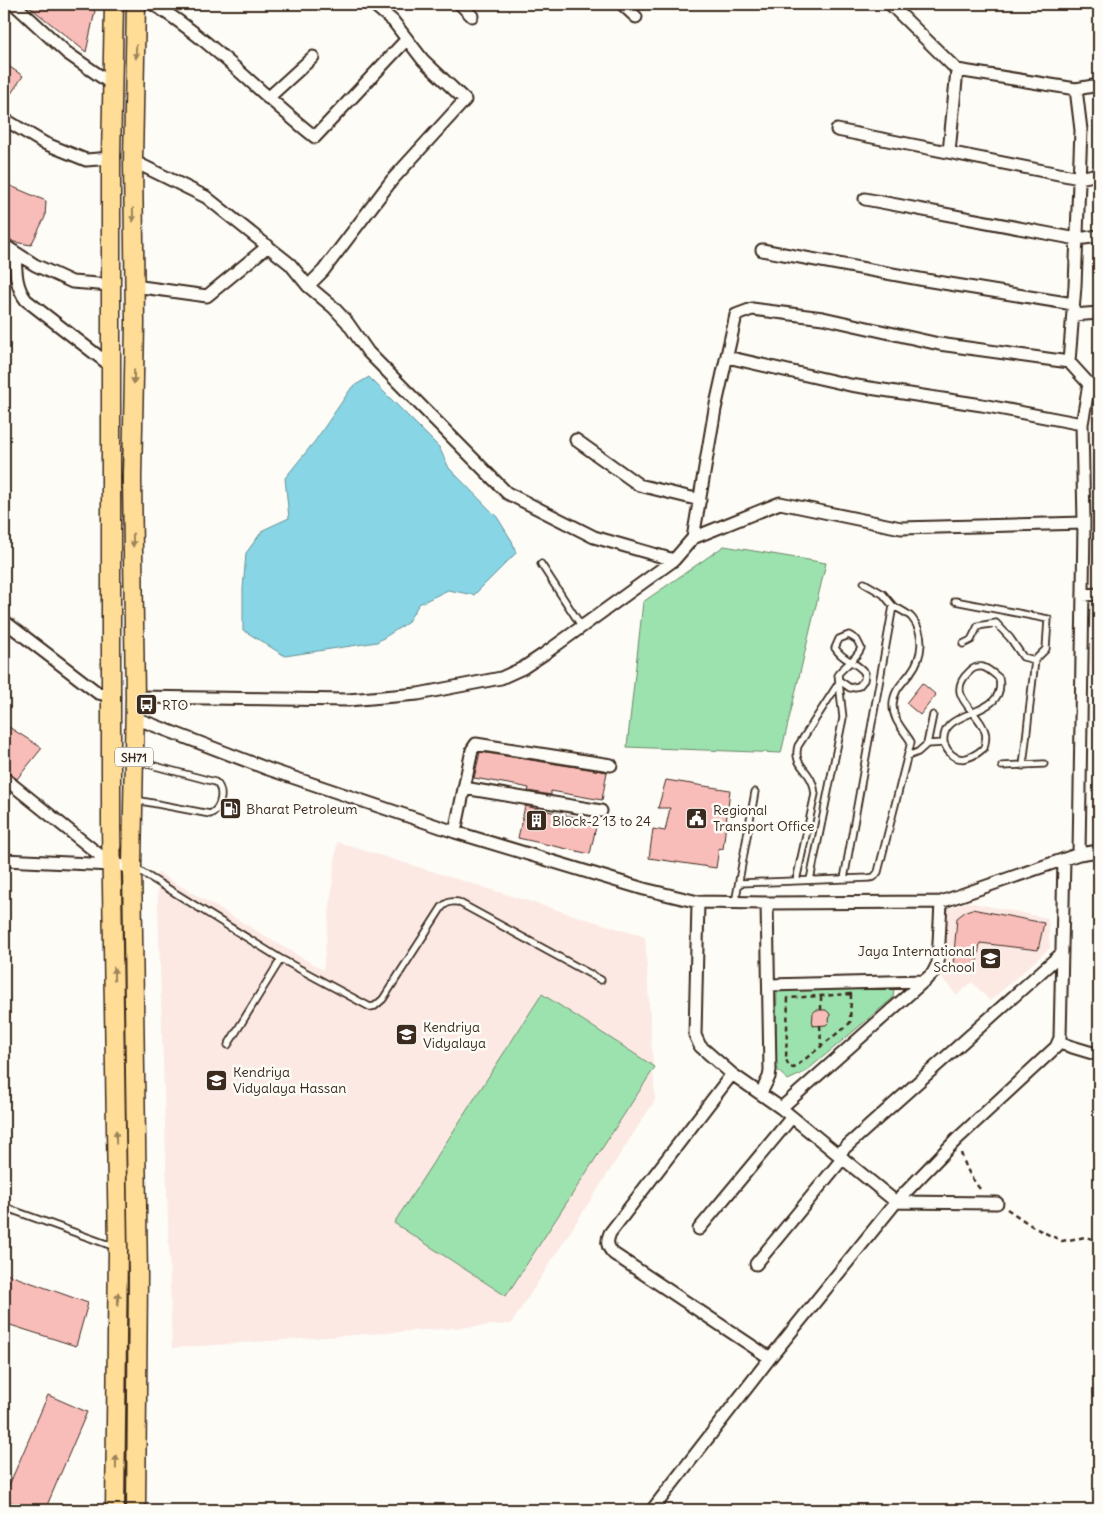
<svg xmlns="http://www.w3.org/2000/svg" width="1103" height="1514" viewBox="0 0 1103 1514" font-family="Delius,sans-serif">
<rect width="100%" height="100%" fill="#fdfcf7"/>
<filter id="ink" filterUnits="userSpaceOnUse"><feTurbulence type="fractalNoise" baseFrequency=".02" numOctaves="2"/><feDisplacementMap in="SourceGraphic" scale="10" xChannelSelector="R" yChannelSelector="G"/><feConvolveMatrix kernelMatrix="1 2 1 2 8 2 1 2 1" color-interpolation-filters="sRGB"/></filter>
<g filter="url(#ink)">
<path fill="#fce9e4" d="M337,842L645,937L655,1100L511,1324L172,1348L157,872L323,970Z
M967,902L1048,918L1050,948L990,1001L972,982L957,995L938,974L944,969L948,909Z"/>
<path fill="#9ce2af" stroke="#6c8666" d="M724,546L826,563L781,753L627,747L643,602Z
M894,988L893,998L805,1072L788,1080L775,1068L777,991Z
M542,994L655,1067L506,1296L394,1223Z"/>
<path fill="#87d5e5" stroke="#699195" d="M369,377L439,447L449,468L497,517L512,541L516,553L474,595L448,590L419,604L407,623L377,642L285,656L243,630V589L246,553L263,530L289,518L285,478L315,441L352,387Z"/>
<path fill="#f9bdb9" stroke="#3b2a1e" d="M26,4H86L95,11L86,52Z
M4,63L23,76L4,104Z
M6,184L46,201L45,217L31,245L14,242L4,235V190Z
M922,683L936,695L920,715L906,703Z
M4,724L42,748L17,779L8,772L4,771Z
M480,752L607,772L602,800L551,791V795L528,791L529,788L520,786L474,778Z
M666,780L730,790L723,849L719,848L716,868L649,858L653,829L665,831L670,808H658Z
M525,806L597,822L590,854L518,838Z
M972,909L1044,923L1038,950L980,943L976,967L953,965L957,918L966,911Z
M816,1010H826L830,1014L829,1022L826,1025L812,1026L813,1013Z
M4,1273L88,1303L76,1346L4,1323Z
M48,1395L87,1412L45,1510H29L4,1500V1497Z"/>
<g fill="none" stroke-linecap="round" stroke-linejoin="round">
<defs>
<path id="lane" d="M541,564L582,627
M864,583L883,594L893,606
M955,601L1048,619L1046,649L1035,660L1023,766
M963,644L971,640L978,626L996,623L1010,638L1023,657L1035,660
M944,743C953,765 969,761 984,748C985,743 987,737 985,732C980,711 943,696 969,672C972,668 978,666 983,667C989,669 994,674 999,678C1008,720 939,706 944,743
M927,744L933,715
M908,756L918,752L927,744L944,743
M136,761L215,782C225,789 222,809 210,814L136,800
M1002,766L1044,764
M135,868L281,959L370,1007L375,1006L383,999L442,907C447,902 451,901 458,902L601,980
M796,881L815,794C814,790 814,785 812,782C806,767 793,764 798,746L840,681L850,688L859,686L864,680L865,673C855,660 844,662 835,648L839,639L849,635L857,640L861,648C856,660 846,664 838,674L843,718L810,880
M740,883L869,878L874,877L878,872L911,742C904,730 892,720 893,704C894,689 903,683 911,672C923,656 925,634 912,618C908,613 899,609 893,606L844,879
M735,903L755,792
M228,1045L281,959
M4,1207L115,1247"/>
<path id="street" d="M14,4L67,53L113,85
M153,4C213,41 260,94 315,137L407,39
M460,4L472,16
M622,4L636,17
M1076,89L1099,85
M268,98L313,57
M4,119L44,143L86,160L111,158
M837,130L1079,178L1099,174
M949,152L957,70
M133,161L206,197L290,264L308,286L323,271L392,180L465,100L423,60L393,21L373,4
M865,199L1077,239L1099,236
M4,245L35,265L72,282L111,285
M762,250L925,280L1073,304
M15,253C16,270 15,286 26,300L111,366
M134,286L207,296L268,246
M308,286L333,307L347,322L368,352L507,493L594,537L674,560L693,538L780,503L901,528L1084,523
M1073,315L1099,313
M727,357L850,385L982,405L1082,424L1089,384L1069,362
M576,440L639,485L700,500
M693,538L715,409L736,315L752,309L823,318L939,344L1069,362L1075,286L1081,130L1076,89L957,70L890,4
M1083,595L1099,594
M4,621L98,693L111,696
M135,697L348,700L418,694L501,678L523,668L544,654L674,560
M135,718L268,769L455,832L644,889L698,902L767,903L941,902L1079,854L1099,851
M4,778L112,865L132,866
M464,788L601,811
M455,832L472,750L476,744L611,765
M1079,854L1084,523L1082,424
M4,860L112,865
M698,902L695,1035L700,1046L732,1074L781,1108L896,1202L997,1203
M769,985L925,981
M1059,1043L1099,1055
M732,1074L610,1233C606,1242 607,1247 614,1254L770,1358
M761,1093L769,1077L770,1070L767,903
M781,1108L933,973L938,963L941,902
M838,1154L1061,954
M699,1229L792,1117
M756,1264L843,1158
M652,1510L770,1358L896,1202L957,1139L1056,1047L1060,1038L1064,859"/>
<path id="primary" d="M114,4L111,158V826L118,1249L115,1510
M136,1510L138,1277L132,866L135,697L132,478L135,323L133,161L136,4"/>
</defs>
<use href="#lane" stroke="#3b2a1e" stroke-width="9"/>
<use href="#street" stroke="#3b2a1e" stroke-width="15"/>
<use href="#primary" stroke="#3b2a1e" stroke-width="21"/>
<path stroke="#3b2a1e" stroke-width="2.5" stroke-dasharray="5 4" stroke-linecap="butt" d="M851,994L850,1023L794,1068L789,1067L786,1059L788,998Z
M821,1010V996
M820,1025L821,1045
M961,1153C966,1168 971,1179 982,1191
M1007,1209L1035,1228L1062,1241L1086,1237L1099,1241"/>
<use href="#lane" stroke="#fdfcf7" stroke-width="5.5"/>
<use href="#street" stroke="#fdfcf7" stroke-width="11"/>
<use href="#primary" stroke="#ffdd96" stroke-width="18"/>
</g>
<defs><path id="oneway-solid" d="M-6-.8H1V-3.2L6.5 0L1 3.2V.8H-6Z" transform="scale(1.25)"/></defs>
<g fill="#9d845a">
<use href="#oneway-solid" transform="translate(136 52) rotate(91)"/>
<use href="#oneway-solid" transform="translate(133 215) rotate(89)"/>
<use href="#oneway-solid" transform="translate(134 377) rotate(91)"/>
<use href="#oneway-solid" transform="translate(133 540) rotate(89)"/>
<use href="#oneway-solid" transform="translate(114 974) rotate(-91)"/>
<use href="#oneway-solid" transform="translate(116 1137) rotate(-91)"/>
<use href="#oneway-solid" transform="translate(118 1299) rotate(-89)"/>
<use href="#oneway-solid" transform="translate(116 1462) rotate(-89)"/>
</g>
</g>
<defs>
<symbol id="bus-square" viewBox="-11 -11 22 22"><rect x="-9" y="-9" width="18" height="18" rx="4" fill="#3b2a1e" stroke="#fdfcf7"/><path d="M-5-6H5V4H4V6H2V4H-2V6H-4V4H-5ZM-3.5-4V0h7V-4ZM-3.5 1.2v1.5H-2V1.2ZM2 1.2v1.5H3.5V1.2Z" fill="#fff"/></symbol>
<symbol id="fuel-square" viewBox="-11 -11 22 22"><rect x="-9" y="-9" width="18" height="18" rx="4" fill="#3b2a1e" stroke="#fdfcf7"/><path d="M-5.5-6h7V0h2V4h1.3V-2.5L3-4.5l.8-.8L6-3V5H2.5V1h-1V6h-7ZM-4.2-4.7v3.2H.2V-4.7Z" fill="#fff"/></symbol>
<symbol id="civic-square" viewBox="-11 -11 22 22"><rect x="-9" y="-9" width="18" height="18" rx="4" fill="#3b2a1e" stroke="#fdfcf7"/><path d="M-.6-6.5H3V-4.5H.6V-3L4-1V1h2V6H-6V1h2V-1L-.6-3ZM-1.2 2.5V6h2.4V2.5Z" fill="#fff"/></symbol>
<symbol id="building-square" viewBox="-11 -11 22 22"><rect x="-9" y="-9" width="18" height="18" rx="4" fill="#3b2a1e" stroke="#fdfcf7"/><path d="M-4-6H4V6H1V3H-1V6H-4ZM-2.5-4.3h1.7v1.8h-1.7ZM.8-4.3h1.7v1.8H.8ZM-2.5-1h1.7V.8h-1.7ZM.8-1h1.7V.8H.8Z" fill="#fff"/></symbol>
<symbol id="school-square" viewBox="-11 -11 22 22"><rect x="-9" y="-9" width="18" height="18" rx="4" fill="#3b2a1e" stroke="#fdfcf7"/><path d="M0-5L7-2L0 1L-7-2ZM-4 1L0 2.5L4 1V4Q0 6-4 4Z" fill="#fff"/></symbol>
</defs>
<g fill-rule="evenodd">
<use href="#bus-square" x="134" y="692" width="25" height="25"/>
<use href="#fuel-square" x="218" y="796" width="25" height="25"/>
<use href="#civic-square" x="684" y="806" width="25" height="25"/>
<use href="#building-square" x="524" y="808" width="25" height="25"/>
<use href="#school-square" x="978" y="946" width="25" height="25"/>
<use href="#school-square" x="394" y="1022" width="25" height="25"/>
<use href="#school-square" x="204" y="1068" width="25" height="25"/>
</g>
<g text-anchor="middle" dominant-baseline="central" stroke-width="5" stroke-linejoin="round" paint-order="stroke">
<rect fill="#fdfcf7" stroke="#75695f" stroke-width="1" x="115" y="747.5" width="38" height="19" rx="4"/>
<g font-size="12" font-weight="bold" fill="#3b2a1e">
<text x="134" y="757">SH71</text>
</g>
<g font-size="14" fill="#3b2a1e" stroke="#fdfcf7" text-anchor="start">
<text x="162" y="705">RTO</text>
<text x="246" y="809">Bharat Petroleum</text>
<text x="713" y="810">Regional<tspan x="713" dy="16">Transport Office</tspan></text>
<text x="552" y="821">Block-2 13 to 24</text>
<text x="975" y="951" text-anchor="end">Jaya International<tspan x="975" dy="16">School</tspan></text>
<text x="423" y="1027">Kendriya<tspan x="423" dy="16">Vidyalaya</tspan></text>
<text x="233" y="1072">Kendriya<tspan x="233" dy="16">Vidyalaya Hassan</tspan></text>
</g>
</g>
<rect width="1103" height="1514" fill="none" stroke="#fdfcf7" stroke-width="20"/>
<rect x="10" y="10" width="1083" height="1494" fill="none" stroke="#3b2a1e" stroke-width="2" filter="url(#ink)"/>
</svg>
